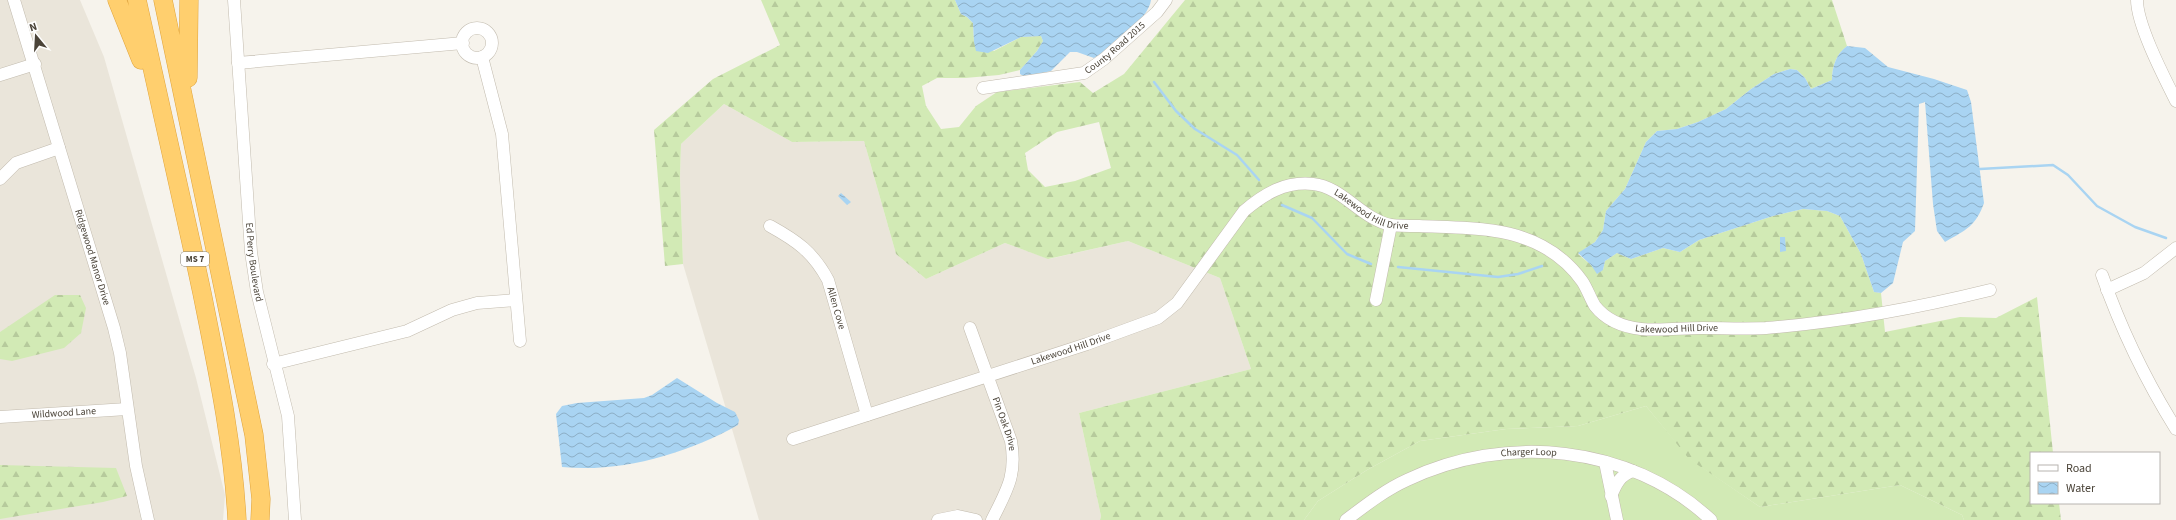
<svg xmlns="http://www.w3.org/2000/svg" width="2176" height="520" viewBox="0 0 2176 520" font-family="'Source Sans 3',sans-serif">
<defs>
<pattern id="forest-firs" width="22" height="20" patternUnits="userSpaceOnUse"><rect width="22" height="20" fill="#d2eab5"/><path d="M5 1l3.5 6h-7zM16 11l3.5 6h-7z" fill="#b6ca9c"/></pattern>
<pattern id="water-waves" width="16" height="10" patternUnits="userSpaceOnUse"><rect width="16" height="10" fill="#a9d4f2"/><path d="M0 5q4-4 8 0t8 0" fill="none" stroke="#8caec5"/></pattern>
</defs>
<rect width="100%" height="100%" fill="#f6f3ec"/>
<path fill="#eae5da" d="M0,0H80L104,57L196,378L225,495L223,520H0Z
M724,104L792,142L864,141L896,254L926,279L1005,243L1049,259L1128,241L1220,278L1251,369L1079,413L1101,516L1100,520H759L683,264L680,177L681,144Z"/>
<path fill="#d2eab5" d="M1646,406L1690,459L1760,507L1900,485L1962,515L1964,520H1304L1318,501L1367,470L1420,441L1506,429L1578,426Z"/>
<path fill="url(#forest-firs)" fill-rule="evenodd" d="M761,0H955L961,14L967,17L973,23L974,42L994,51L1021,37L1041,36L1043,41L1037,51L1020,70L999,75L965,78H937L922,86L926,106L941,129L959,127L976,106L997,92L1080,82L1093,93L1124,74L1185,0H1832L1847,46C1836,54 1832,67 1832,80L1811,89L1805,78L1797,70L1790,69L1774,74L1751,89L1726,109L1698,122L1677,129L1657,131L1646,142L1625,189L1606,211L1603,230L1595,242L1578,254L1591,265L1603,270L1605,261L1617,253L1631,259L1663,248L1680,252L1699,240L1773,216L1803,209L1827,211L1840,216L1861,254L1874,292L1881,293L1885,332L1960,317L1996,318L2037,297L2053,453H2031V503H2059L2061,520H1964L1962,515L1900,485L1760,507L1689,459L1646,406L1578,426L1506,429L1420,441L1367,470L1318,501L1304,520H1100L1101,516L1079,413L1251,369L1220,278L1128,241L1048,259L1005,243L926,279L896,254L864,141L792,142L724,104L681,144L680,177L683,264L665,266L654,130L713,79L780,45ZM1099,122L1111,168L1075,181L1045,187L1028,170L1025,153L1057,132Z
M55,295H80L86,308L81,333L64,348L12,361L0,359V332Z
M0,465L116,468L127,496L103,502L0,519Z"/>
<path fill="url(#water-waves)" d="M955,0H1151C1149,19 1109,50 1094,58L1077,52H1070L1051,71L1025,77L1020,74V70L1037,51L1043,41L1041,36L1021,37L988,53L976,51L974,42L973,23L967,17L961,14Z
M1847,46L1865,48L1888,67L1934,79L1967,90L1971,102L1984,203C1976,226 1966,230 1945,242L1937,231L1933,204L1925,102L1919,104L1915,231L1903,242L1893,283L1881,293L1874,292L1861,254L1840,216L1827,211L1803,209L1773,216L1699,240L1680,252L1663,248L1631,259L1617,253L1605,261L1603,270L1597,274L1591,265L1578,253L1595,242L1603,230L1606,211L1625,189L1646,142L1657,131L1677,129L1698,122L1726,109L1751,89L1774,74L1790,69L1797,70L1805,78L1811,89L1832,80C1832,67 1836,54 1847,46Z
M841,193L851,202L847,205L838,196Z
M1780,237H1785L1786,251L1780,252Z
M677,378L717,403L735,412L739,420L738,425C686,454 621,473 562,467L556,414L562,406L577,403L644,398L652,395Z"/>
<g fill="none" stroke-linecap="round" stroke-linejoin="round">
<path stroke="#a9d4f2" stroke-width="2.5" d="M1154,82L1176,111L1195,129L1237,155L1259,180
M1980,169L2053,165L2068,175L2097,206L2135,227L2166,238
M1282,205L1312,218L1347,254L1371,264
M1398,267L1498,277L1518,274L1542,266"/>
<defs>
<g id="minor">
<path id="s1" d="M14,0L114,328L120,353L136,466L148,520"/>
<path id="s2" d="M234,0L251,252L257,292L288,416L295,520"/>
<path d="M2137,0C2137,25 2164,77 2176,101"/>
<circle cx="477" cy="43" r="15"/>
<path d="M482,57L502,134L520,341"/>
<path d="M238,63L463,43"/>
<path d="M0,75L35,64"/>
<path id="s3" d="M983,88L1084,73L1104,59L1157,12L1166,0"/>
<path d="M0,179L16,163L59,148"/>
<path id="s4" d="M770,226C797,241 813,252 828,280L867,415"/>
<path d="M2102,275C2121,329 2146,381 2176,429"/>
<path d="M2107,290L2144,273L2176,248"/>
<path d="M1376,300L1391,225"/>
<path id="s5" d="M970,328L1011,441C1017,475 1007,490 992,520"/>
<path d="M273,364L407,331L452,310L477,303L516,300"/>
<path id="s6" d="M0,417L127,409"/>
<path id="s7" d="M793,439L1087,344L1158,318L1177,303L1244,211C1264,194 1285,181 1313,184C1343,187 1361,219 1391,225C1400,226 1410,226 1419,226C1459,228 1506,226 1542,246C1557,254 1572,267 1582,281C1587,288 1590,298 1595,306C1606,320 1624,327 1641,329C1660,331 1682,328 1702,328C1723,328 1745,329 1766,328C1842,322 1917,308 1990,290"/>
<path d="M1605,462L1617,520"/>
<path d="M1611,496C1616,484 1620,475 1633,471"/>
<path d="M938,520L958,516L976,520"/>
<path id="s8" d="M1346,520C1366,505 1385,490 1407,480C1505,433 1630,444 1711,520"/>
</g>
<path id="highway" d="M117,0L141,60
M137,0C159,97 181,195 202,293C217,368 233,443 237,520
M163,0L254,435L261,499L260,520
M188,78L189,0"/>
</defs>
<use href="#minor" stroke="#c2bbae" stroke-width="13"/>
<use href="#highway" stroke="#e0a43c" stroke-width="19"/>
<use href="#minor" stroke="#fff" stroke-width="12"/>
<use href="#highway" stroke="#ffcf6e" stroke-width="18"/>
</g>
<g text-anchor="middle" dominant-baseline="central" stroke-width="3" stroke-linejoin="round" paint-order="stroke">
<rect fill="#fff" stroke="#817c74" stroke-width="1" x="181" y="252" width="28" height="14" rx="3"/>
<g font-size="9" font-weight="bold" fill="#4b4439">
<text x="195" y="259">MS 7</text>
</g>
<g font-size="10" fill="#4b4439" stroke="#fff">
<text stroke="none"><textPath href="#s3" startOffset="142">County Road 2015</textPath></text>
<text stroke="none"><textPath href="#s7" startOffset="664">Lakewood Hill Drive</textPath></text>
<text stroke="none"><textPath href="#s1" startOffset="269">Ridgewood Manor Drive</textPath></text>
<text stroke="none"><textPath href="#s2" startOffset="263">Ed Perry Boulevard</textPath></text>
<text stroke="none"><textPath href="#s4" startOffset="110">Allen Cove</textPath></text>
<text stroke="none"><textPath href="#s7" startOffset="1012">Lakewood Hill Drive</textPath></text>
<text stroke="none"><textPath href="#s7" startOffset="292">Lakewood Hill Drive</textPath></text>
<text stroke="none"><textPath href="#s6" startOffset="64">Wildwood Lane</textPath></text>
<text stroke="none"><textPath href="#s5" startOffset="102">Pin Oak Drive</textPath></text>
<text stroke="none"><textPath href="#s8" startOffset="199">Charger Loop</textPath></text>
</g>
</g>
<rect x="2030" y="452" width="130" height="52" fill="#ffffff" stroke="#b7b4b0"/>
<rect x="2038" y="465" width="20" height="6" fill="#ffffff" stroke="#b7b4b0"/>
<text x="2066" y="472" font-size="12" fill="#4b4439">Road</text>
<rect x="2038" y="482" width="20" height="12" fill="url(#water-waves)" stroke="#b7b4b0"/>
<text x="2066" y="492" font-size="12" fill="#4b4439">Water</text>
<g transform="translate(36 36) rotate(342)" stroke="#ffffff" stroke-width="3" paint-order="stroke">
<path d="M0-3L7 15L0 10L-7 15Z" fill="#4b4439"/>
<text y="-6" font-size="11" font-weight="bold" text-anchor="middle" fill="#4b4439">N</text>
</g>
</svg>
